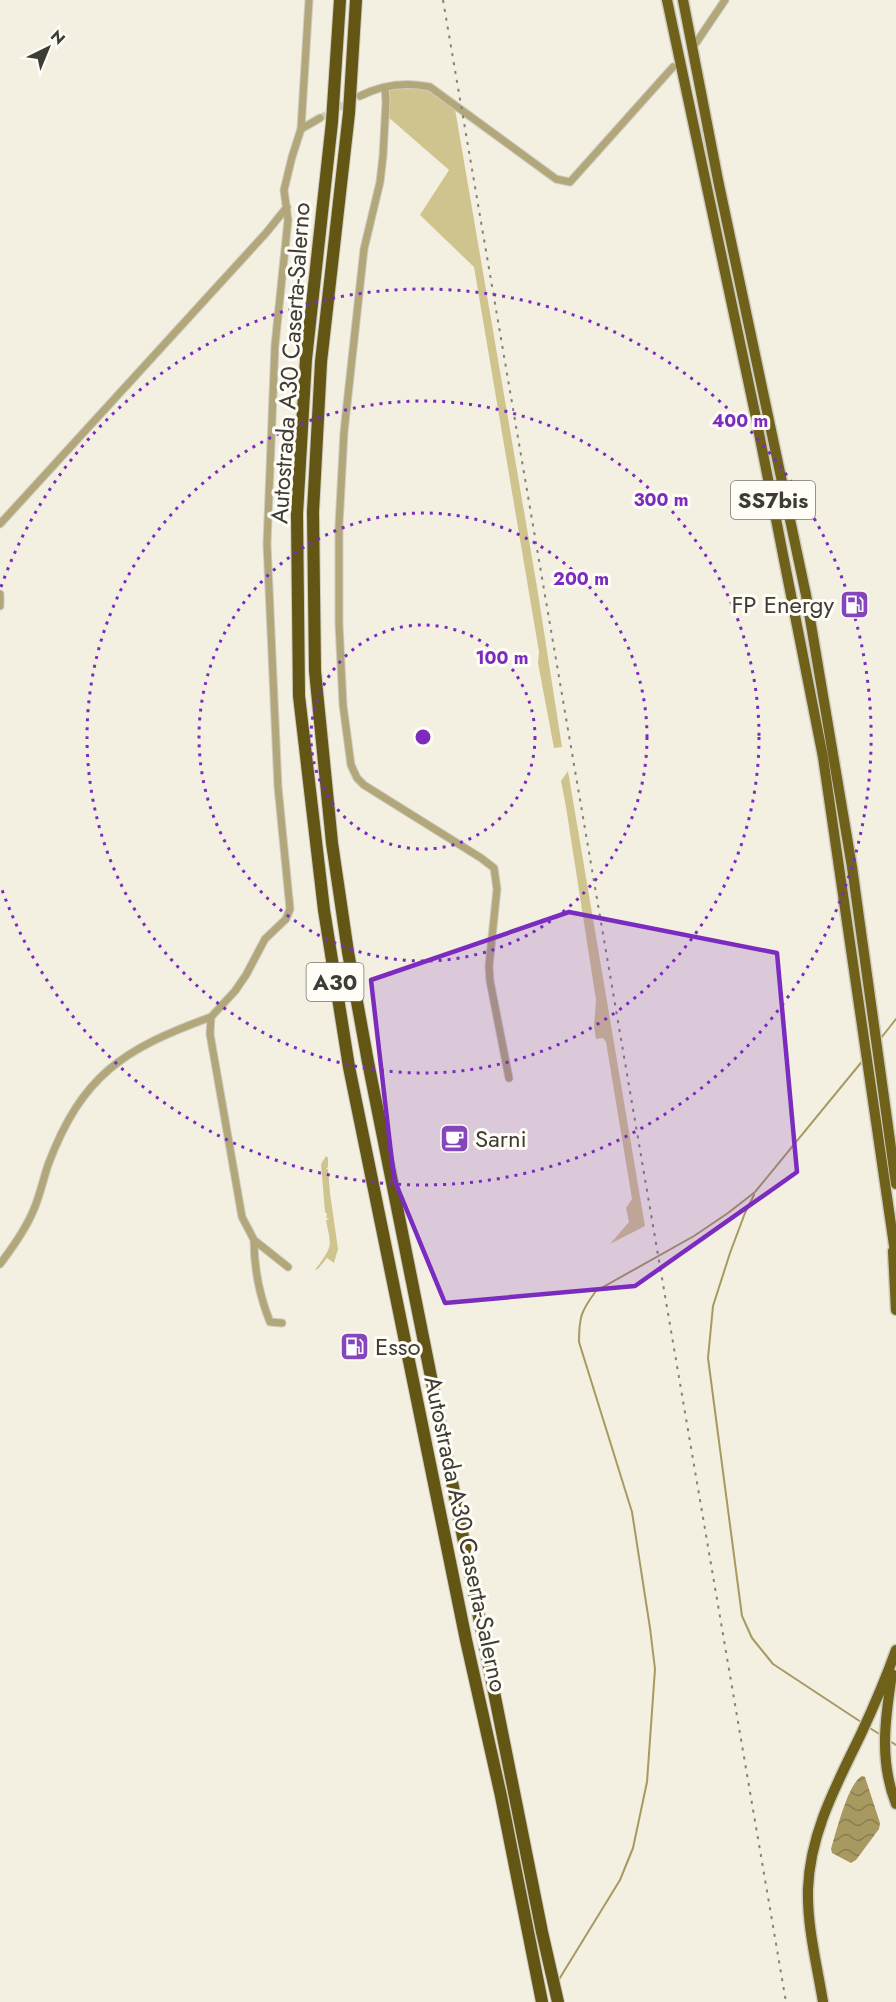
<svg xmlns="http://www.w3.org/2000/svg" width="896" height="2002" viewBox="0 0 896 2002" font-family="Jost,sans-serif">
<defs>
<pattern id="water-waves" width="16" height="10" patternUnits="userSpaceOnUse" patternTransform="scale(1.5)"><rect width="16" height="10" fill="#a7995f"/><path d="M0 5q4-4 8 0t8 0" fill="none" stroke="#897e4f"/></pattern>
</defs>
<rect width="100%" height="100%" fill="#f3f0e2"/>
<path fill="#d0c48e" d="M397,87L429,89L455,109L537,587L562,747L554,748L538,663L539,652L474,267L420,215L449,170L387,116L389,91Z
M568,771L645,1226L610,1244L629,1222L626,1208L632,1199L606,1042L603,1038L596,1039L594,1026L596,1000L566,807L561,781Z
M326,1156L328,1158V1167L326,1169H328L330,1193L338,1249L334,1263L327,1258L318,1269L315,1270C334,1244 331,1247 326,1220L329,1219L328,1218H326L327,1214L325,1212L321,1164Z"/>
<path fill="url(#water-waves)" d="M862,1776L865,1777L880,1823L879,1829L856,1860L851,1863L832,1853L831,1849C836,1833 848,1783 862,1776Z"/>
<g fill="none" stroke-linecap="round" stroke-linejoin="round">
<path stroke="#a7995f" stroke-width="2" d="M881,1038L896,1019
M754,1195L745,1213L730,1253L713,1306L708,1358L742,1616L752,1638L773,1664L861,1722
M868,1727L881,1735
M888,1740L896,1745
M558,1981L620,1880L633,1848L647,1782L655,1669L650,1628L632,1512L579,1342C579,1317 581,1311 596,1291L694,1236L728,1213L755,1192L864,1059"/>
<path stroke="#cfccc0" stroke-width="7" stroke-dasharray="7 3.5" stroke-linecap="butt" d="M320,118L360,96"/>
<defs>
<path id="minor" d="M696,43L725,0
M385,88L386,102L383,156L380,182L364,249L344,432L339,525V624L343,705L351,765L357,778L364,785L481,858L494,868L497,889L489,966L490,981L509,1078
M360,96C382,85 407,82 430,87L556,179L570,182L673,67
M301,129L320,118
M0,524L266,233L287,207
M0,594V606
M254,1240L242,1217L210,1034L211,1017L235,991L246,975L265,939L286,919L290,909L278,787L267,544L275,345L288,220L284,190L292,157L301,129L309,0
M0,1264C13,1247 26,1229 34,1209C40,1195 43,1180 48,1165C82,1075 123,1049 211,1017
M282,1323L270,1322C260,1297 254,1267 254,1240L288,1267"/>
<path id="trunk" d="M667,0L755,413L823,757L896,1259
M683,0L718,180L806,595L852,867L896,1184
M893,1251L896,1310
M892,1674C885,1719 879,1761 896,1804
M823,2002C817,1965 807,1927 808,1889C810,1832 837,1784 861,1734C874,1706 886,1678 896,1650"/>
<path id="motorway" d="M340,0L332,122L306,359L297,514L299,696L324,910L349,1067L466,1640L501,1796L542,2002
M356,0L349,113L321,362L313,512L315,671L332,843L348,952L368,1062L542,1932L558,2002"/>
</defs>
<use href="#minor" stroke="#cfccc0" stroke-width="9"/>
<use href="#trunk" stroke="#cfccc0" stroke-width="13"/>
<use href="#motorway" stroke="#cfccc0" stroke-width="14"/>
<use href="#minor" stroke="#b2a77a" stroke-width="7"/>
<use href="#trunk" stroke="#6f601a" stroke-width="10"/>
<use href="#motorway" stroke="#635514" stroke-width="12"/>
<path stroke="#838179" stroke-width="2" stroke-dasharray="3 6" stroke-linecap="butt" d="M443,0L786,2002"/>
</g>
<path fill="#7b2cbf" fill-opacity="0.2" stroke="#7b2cbf" stroke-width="4.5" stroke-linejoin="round" d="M569,912L777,953L797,1172L635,1286L445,1303L394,1179L371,980Z"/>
<g fill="none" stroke="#7b2cbf" stroke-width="3" stroke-dasharray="3 6">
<circle cx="423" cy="737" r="112"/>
<circle cx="423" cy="737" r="224"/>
<circle cx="423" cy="737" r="336"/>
<path d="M1 587A448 448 0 1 1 1 887"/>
</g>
<defs>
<symbol id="fuel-square" viewBox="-11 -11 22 22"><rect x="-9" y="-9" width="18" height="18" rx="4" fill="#8646bb" stroke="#fffdf5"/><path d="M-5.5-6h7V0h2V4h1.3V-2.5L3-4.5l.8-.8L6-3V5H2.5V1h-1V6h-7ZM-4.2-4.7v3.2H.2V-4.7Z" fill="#fff"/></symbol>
<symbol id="cafe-square" viewBox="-11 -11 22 22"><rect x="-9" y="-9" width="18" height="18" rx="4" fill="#8646bb" stroke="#fffdf5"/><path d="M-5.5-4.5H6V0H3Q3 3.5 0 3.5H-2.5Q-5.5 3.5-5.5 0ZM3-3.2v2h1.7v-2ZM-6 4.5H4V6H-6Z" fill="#fff"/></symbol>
</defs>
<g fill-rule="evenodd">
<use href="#fuel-square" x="838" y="588" width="33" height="33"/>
<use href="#cafe-square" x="438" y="1122" width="33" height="33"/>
<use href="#fuel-square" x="338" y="1330" width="33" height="33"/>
</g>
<g text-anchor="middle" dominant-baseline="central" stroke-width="6" stroke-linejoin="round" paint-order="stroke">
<g fill="#fffdf5" stroke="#777670" stroke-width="1.5">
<rect x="731" y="481" width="84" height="38" rx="4.5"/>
<rect x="306.5" y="963" width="57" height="38" rx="4.5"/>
</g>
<g font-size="22" font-weight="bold" fill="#3d3c37">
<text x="773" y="500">SS7bis</text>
<text x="335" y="982">A30</text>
</g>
<g font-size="24" fill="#3d3c37" stroke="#fffdf5">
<text transform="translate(290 363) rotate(-86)">Autostrada A30 Caserta-Salerno</text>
<text transform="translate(466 1534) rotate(78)">Autostrada A30 Caserta-Salerno</text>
</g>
<g font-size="24" fill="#3d3c37" stroke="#fffdf5" text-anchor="start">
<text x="834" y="604" text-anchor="end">FP Energy</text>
<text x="475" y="1138">Sarni</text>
<text x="375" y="1346">Esso</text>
</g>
</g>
<circle cx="423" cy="737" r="9" fill="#7b2cbf" stroke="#fffdf5" stroke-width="3"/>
<g font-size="18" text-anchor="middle" font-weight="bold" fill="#7b2cbf" stroke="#fffdf5" stroke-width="6" stroke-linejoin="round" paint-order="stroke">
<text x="740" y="427">400 m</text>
<text x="661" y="506">300 m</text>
<text x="581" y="585">200 m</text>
<text x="502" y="664">100 m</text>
</g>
<g transform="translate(48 48) rotate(43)" stroke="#fffdf5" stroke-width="4.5" paint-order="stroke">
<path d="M0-4.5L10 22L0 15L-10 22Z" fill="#3d3c37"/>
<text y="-9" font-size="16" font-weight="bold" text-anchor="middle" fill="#3d3c37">N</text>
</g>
</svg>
